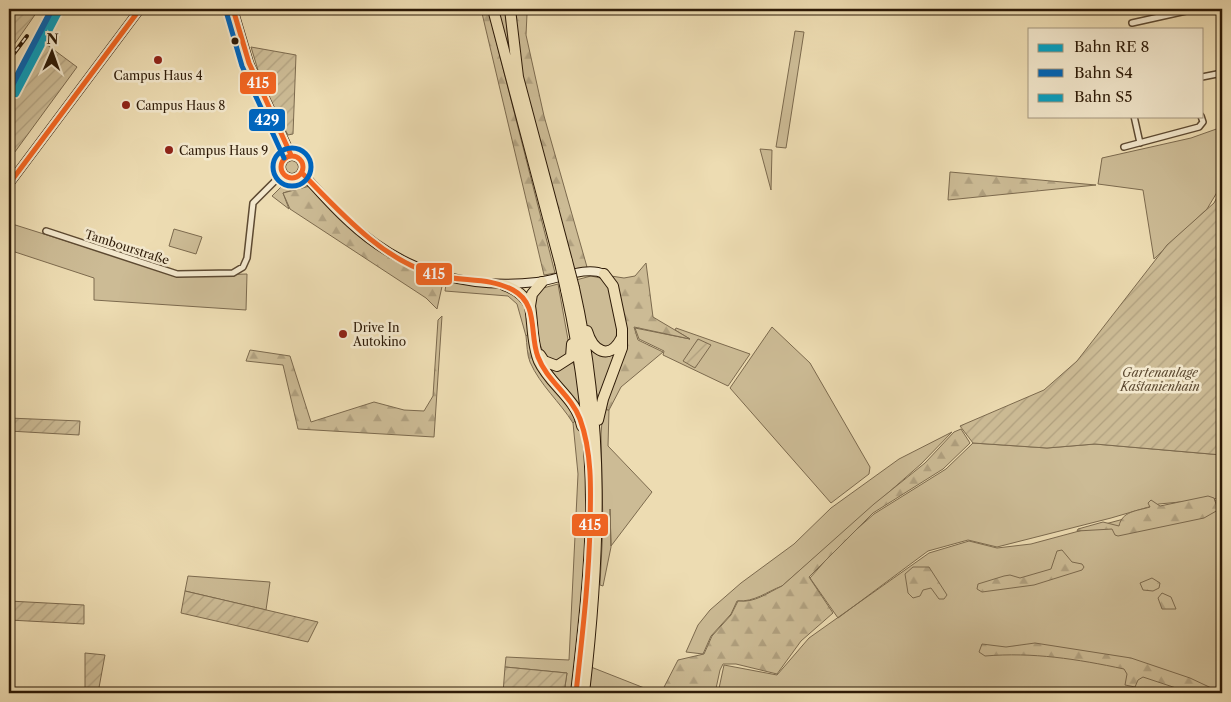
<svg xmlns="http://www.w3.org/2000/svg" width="1231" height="702" viewBox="0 0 1231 702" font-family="'Libre Caslon Text',serif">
<defs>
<pattern id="forest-firs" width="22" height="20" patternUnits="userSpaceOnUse" patternTransform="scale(1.25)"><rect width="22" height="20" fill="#ccbb95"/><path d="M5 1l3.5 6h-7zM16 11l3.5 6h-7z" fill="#b0a07f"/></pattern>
<pattern id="garden-furrows" width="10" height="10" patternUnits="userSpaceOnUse" patternTransform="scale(1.25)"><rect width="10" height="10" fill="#ccbb95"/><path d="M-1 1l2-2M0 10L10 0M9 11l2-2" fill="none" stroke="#b0a07f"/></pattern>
</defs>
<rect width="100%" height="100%" fill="#eddcb2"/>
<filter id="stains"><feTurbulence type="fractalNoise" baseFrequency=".004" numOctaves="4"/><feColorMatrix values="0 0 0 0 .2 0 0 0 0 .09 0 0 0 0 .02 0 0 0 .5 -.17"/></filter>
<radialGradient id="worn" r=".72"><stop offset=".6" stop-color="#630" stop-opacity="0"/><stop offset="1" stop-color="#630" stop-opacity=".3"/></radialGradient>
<path fill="#ccbb95" stroke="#7c6a4e" d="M497,9H505L511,69Z
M795,31L804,32L786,148L776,147Z
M1222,127V184L1207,209L1154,259L1143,190L1098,184L1102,158L1191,138Z
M760,149L772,150L771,190Z
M284 167a8 8 0 1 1 16 0a8 8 0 1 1-16 0Z
M303,178L310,185L283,193L289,209L272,196L288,180Z
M9,223L177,276L247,274L246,310L94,300V278L9,250Z
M174,229L202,237L196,254L169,246Z
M591,276L605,279C614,296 622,329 613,346L600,348C583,331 581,303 576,280Z
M447,278L504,285L521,293L534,329L526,336L517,304L508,296L445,291Z
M558,284L569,345L565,359L556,363C533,353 537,320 535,298L543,288Z
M772,327L810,363L870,467L869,474L831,503L730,388Z
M635,328L690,339L675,330L676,328L750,354L728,386L663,355L664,351L639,339Z
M589,349C599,356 606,357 618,353L599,399L595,389Z
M572,361L577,371L582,416L547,368C558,370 565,369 572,361Z
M603,409L609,410L608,446L652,492L611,546L610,509L611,547L603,586L600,585L603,527L601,434Z
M579,416L590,467L576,693H564L567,673L505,667L506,657L569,660L578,474L573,423Z
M952,432L921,464L782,586C766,592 755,602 737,601L731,614L711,636L703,654L686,652L698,625L710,610L741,583L794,544L831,508L899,459Z
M973,443L1047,448L1095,444L1222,455V498L1159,504L1111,518L997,547L968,540L928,551L838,618L810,578L840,544L874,514L946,469Z
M1222,500V693H718L724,665L777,675L809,638L929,553L969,541L997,548L1031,544L1172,506Z
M188,576L270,582L266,610L185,591Z
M591,667L657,693H588Z"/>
<path fill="url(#forest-firs)" stroke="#7c6a4e" d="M481,9H488L555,273L544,275Z
M514,9H529L527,14L526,35L544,116L587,267L573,271L526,96L514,36Z
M950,172L1096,185L948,200Z
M310,186L379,250L443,282L437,309L426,298L290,209L283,193Z
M646,263L653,317L690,339L634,327L638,340L663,352L621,387L609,410L603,409L623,355L611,276L624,278L635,276Z
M442,316L434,437L298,429L283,365L246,361L250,350L290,356L311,422L374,402L404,410L424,411L433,396L438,320Z
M534,329L537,352L579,416L573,423C560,402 540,385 530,362C527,355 527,344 526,336Z
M961,429L970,443L943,469L873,513L809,577L833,613L801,641L777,674L736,664H723L720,670L715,693H661L678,660L704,654L712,636L731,615L738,601C755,603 767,593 782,586L874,504L925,463L954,432Z
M1208,496L1214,498L1218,510L1204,518L1118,536L1115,535L1112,529L1077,531L1078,529L1103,522L1119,526C1122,511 1137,511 1150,507L1148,503L1151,500L1160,506Z
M1062,550L1072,562L1082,564L1084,567L1082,570L1034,585L982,592L977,589L978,584L1004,576L1010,575L1020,578L1051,569L1057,551Z
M913,567H929L947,595L944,599H939L931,588L923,590L920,596L913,598L908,593L905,574Z
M1152,578L1160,583L1159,588L1153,591L1143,590L1140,583Z
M1162,593L1171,597L1176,609H1162L1158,598Z
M1035,643L1131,658L1190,678L1222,693H1191L1143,677L1138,680L1135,687L1125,685L1127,674L1124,669C1077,659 1033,652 985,656L979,652L982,644L1006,647Z"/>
<path fill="url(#garden-furrows)" stroke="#7c6a4e" d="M9,9H39L9,52Z
M46,44L77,67L9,160V105Z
M251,47L296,55L293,134L288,135L264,90Z
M1222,188V455L1095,444L1047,448L973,443L960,426L1044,390L1077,361L1167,245L1214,203Z
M698,339L711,345L695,368L683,361Z
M9,418L80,421L79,435L9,431Z
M185,591L318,622L308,642L181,613Z
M9,601L84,605V624L9,620Z
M85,653L105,655L98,693H85Z
M505,667L567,673L564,693H503Z"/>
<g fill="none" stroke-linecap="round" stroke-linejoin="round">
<defs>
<path id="street" d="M1132,23L1195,9
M1202,77L1222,73
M1134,116L1140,143
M1124,147L1199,127L1203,122L1201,116
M46,231L177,274L233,273L243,267L247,258L253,203L283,173"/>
<path id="secondary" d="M233,9L249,63L291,155
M281 167a11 11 0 1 1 22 0a11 11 0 1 1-22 0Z
M302,173C317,189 332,207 349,222C403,272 465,290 537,282C557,280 586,265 604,274
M9,184L140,9"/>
<path id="highway" d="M493,9L560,263
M510,9L518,77L567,261
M504,285C516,289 524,295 530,306C533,323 532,345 539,361C550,385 577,399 582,426
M574,288C605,425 600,555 584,693
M566,290C581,358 592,443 591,512C590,573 583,633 576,693
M530,306L532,294L542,282
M587,331C593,351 609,361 621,339
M540,355L544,361L557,366L571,357L572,344
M598,420L603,399L622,348V329L613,286L604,274"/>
</defs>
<use href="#street" stroke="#5d4a32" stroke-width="8"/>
<use href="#secondary" stroke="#2d1a07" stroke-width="10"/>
<use href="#highway" stroke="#2d1a07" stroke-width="12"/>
<use href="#street" stroke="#f3e8cd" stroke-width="5"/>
<use href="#secondary" stroke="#f3e8cd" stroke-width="8"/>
<use href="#highway" stroke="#eddcb2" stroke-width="10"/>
<defs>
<path id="rail" d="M9,60L27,36"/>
</defs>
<use href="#rail" stroke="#2d1a07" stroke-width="4"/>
<use href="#rail" stroke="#f3e8cd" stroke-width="2" stroke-dasharray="5.5" stroke-linecap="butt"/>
<defs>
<path id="highway-bridge" d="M567,261L574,288
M560,263L566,290"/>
</defs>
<use href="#highway-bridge" stroke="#2d1a07" stroke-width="12" stroke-linecap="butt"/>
<use href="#highway-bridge" stroke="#eddcb2" stroke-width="10"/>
<defs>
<path id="bus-1" d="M233,9L249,63L291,155
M281 167a11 11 0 1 1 22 0a11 11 0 1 1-22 0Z
M302,173C340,212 382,260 436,275C461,282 490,277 513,290C539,304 529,334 538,357C547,381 571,395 580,419C592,452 591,489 590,524C589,580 582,637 576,693
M9,184L140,9"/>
<path id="bus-2" d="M226,11L242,66L284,158
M273 167a19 19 0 1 1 38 0a19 19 0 1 1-38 0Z"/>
</defs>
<use href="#bus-1" stroke="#f3e8cd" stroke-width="9"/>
<use href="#bus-2" stroke="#f3e8cd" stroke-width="9"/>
<use href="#bus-1" stroke="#f26522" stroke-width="5"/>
<use href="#bus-2" stroke="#0065bd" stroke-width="5"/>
<defs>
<path id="rail-1" d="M9,98L56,9"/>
<path id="rail-2" d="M9,91L52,9"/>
<path id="rail-3" d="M16,94L59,12"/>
</defs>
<use href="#rail-1" stroke="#f3e8cd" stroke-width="10"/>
<use href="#rail-2" stroke="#f3e8cd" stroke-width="10"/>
<use href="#rail-3" stroke="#f3e8cd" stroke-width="10"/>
<use href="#rail-1" stroke="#02a2c4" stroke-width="6"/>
<use href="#rail-2" stroke="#0065b7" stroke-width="6"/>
<use href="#rail-3" stroke="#079fc0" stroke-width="6"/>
</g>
<circle fill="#2d1a07" stroke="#f3e8cd" stroke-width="2" cx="235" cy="41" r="4.5"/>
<g fill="#8f2418" stroke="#f3e8cd" stroke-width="2">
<circle cx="158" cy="60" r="5"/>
<circle cx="126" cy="105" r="5"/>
<circle cx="169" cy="150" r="5"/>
<circle cx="343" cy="334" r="5"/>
</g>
<g text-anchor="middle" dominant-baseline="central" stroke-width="5" stroke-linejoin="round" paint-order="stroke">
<g font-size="12" fill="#2d1a07" stroke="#f3e8cd" text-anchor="start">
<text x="158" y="75" text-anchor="middle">Campus Haus 4</text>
<text x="136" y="105">Campus Haus 8</text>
<text x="179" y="150">Campus Haus 9</text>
<text x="353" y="327">Drive In<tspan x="353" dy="14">Autokino</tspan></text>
</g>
<g font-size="12" fill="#2d1a07" stroke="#f3e8cd">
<text transform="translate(127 247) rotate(18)">Tambourstraße</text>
</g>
<g font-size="12" font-style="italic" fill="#5d4a32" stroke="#f3e8cd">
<text x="1160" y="372">Gartenanlage<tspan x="1160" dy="14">Kastanienhain</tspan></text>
</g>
</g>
<g stroke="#f3e8cd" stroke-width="2">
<rect x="239" y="71" width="38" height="24" rx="5" fill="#f26522"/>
<rect x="248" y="108" width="38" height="24" rx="5" fill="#0065bd"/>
<rect x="415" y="262" width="38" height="24" rx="5" fill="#f26522"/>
<rect x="571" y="513" width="38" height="24" rx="5" fill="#f26522"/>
</g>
<g font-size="14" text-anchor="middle" font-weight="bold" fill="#fff">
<text x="258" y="88">415</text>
<text x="267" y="125">429</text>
<text x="434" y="279">415</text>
<text x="590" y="530">415</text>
</g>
<rect width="1231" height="702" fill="none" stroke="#eddcb2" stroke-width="30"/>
<rect x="10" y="10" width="1211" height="682" fill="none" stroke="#2d1a07" stroke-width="2.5"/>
<rect x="15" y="15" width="1201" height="672" fill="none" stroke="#2d1a07"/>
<rect x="1028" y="28" width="175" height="90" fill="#f3e8cd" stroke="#a4967e"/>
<rect x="1038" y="44" width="25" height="8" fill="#02a2c4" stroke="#a4967e"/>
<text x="1074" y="52" font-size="15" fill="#2d1a07">Bahn RE 8</text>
<rect x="1038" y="69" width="25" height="8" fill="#0065b7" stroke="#a4967e"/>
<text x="1074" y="78" font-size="15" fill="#2d1a07">Bahn S4</text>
<rect x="1038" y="94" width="25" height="8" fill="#079fc0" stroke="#a4967e"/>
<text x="1074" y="102" font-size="15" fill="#2d1a07">Bahn S5</text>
<g transform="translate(52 52) rotate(2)" stroke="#f3e8cd" stroke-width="4" paint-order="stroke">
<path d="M0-4L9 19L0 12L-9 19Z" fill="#2d1a07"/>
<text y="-8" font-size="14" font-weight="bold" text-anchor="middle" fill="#2d1a07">N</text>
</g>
<rect width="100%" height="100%" filter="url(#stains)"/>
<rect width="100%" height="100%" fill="url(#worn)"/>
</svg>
